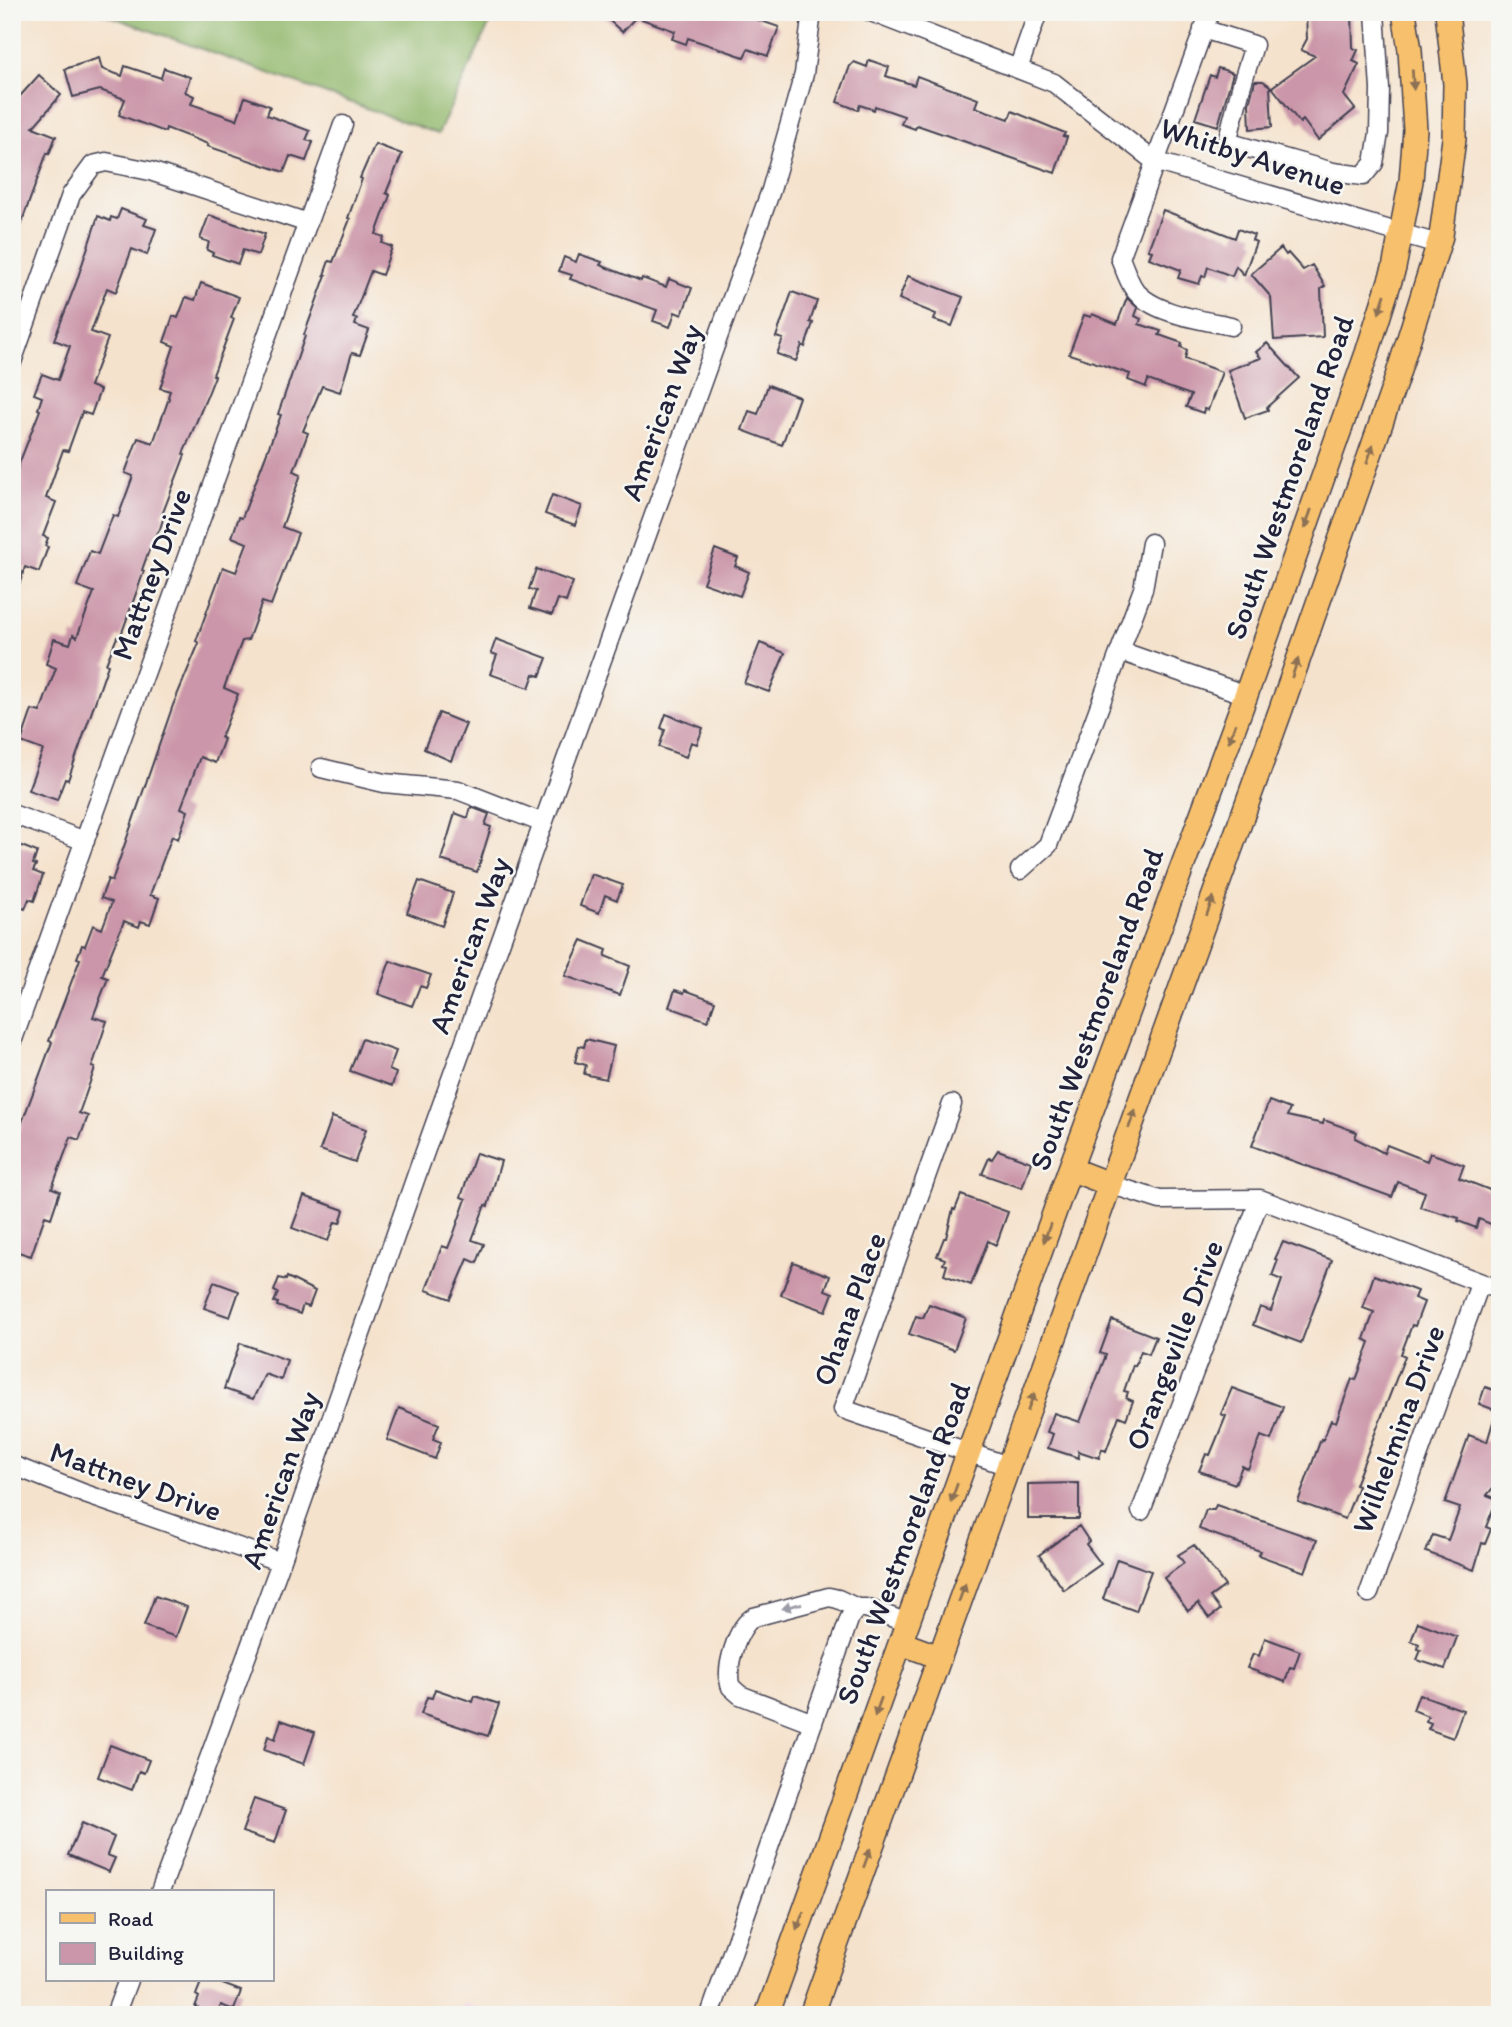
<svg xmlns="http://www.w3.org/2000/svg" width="1512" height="2027" viewBox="0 0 1512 2027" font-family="Itim,sans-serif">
<rect width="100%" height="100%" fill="#f6f6f2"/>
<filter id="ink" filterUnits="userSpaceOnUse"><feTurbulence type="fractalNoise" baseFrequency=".0143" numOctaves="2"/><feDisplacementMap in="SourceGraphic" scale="14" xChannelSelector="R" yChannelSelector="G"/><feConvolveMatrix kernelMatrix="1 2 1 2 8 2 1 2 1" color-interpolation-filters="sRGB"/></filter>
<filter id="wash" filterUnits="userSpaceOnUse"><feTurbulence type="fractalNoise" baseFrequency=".00686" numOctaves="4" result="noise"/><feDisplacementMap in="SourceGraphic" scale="28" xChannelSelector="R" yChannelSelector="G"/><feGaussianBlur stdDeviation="1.57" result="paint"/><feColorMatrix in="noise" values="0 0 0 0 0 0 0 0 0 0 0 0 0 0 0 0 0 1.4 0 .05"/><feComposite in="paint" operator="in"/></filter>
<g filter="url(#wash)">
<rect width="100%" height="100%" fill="#f5e2cc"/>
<path fill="#f1d0e3" d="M463,2003L497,2015H459Z"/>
<path fill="#92b86c" stroke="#5a6d54" stroke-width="2" d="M99,12H495L438,134Z"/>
<g id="blocks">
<path fill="#cb96a9" d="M600,12H761L758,20L779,27L768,56L748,49L744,57L688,38L686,44L672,39L675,31L636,17L622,32Z
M1306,12H1352L1353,48L1358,50L1353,61L1359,64L1344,95L1355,109L1318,140L1303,120L1300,123L1272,87L1315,56L1301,50L1307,39Z
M99,58L102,69L122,76L125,66L161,78L164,68L190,77L185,92L194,96L191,104L237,120L245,97L270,106L267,115L310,131L306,140L313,142L306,161L290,156L284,172L207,146L208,144L166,128L165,132L119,115L125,99L100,90L73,97L65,69Z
M869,60L889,67L886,76L914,85L917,76L978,99L975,107L1009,119L1012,111L1065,133L1063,136L1067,137L1055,173L917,125L915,129L901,124L904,116L875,106L874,110L860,105L858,110L837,102L850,66L854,62L867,67Z
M1218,68L1233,73L1218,126L1195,119L1210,75L1215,77Z
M39,75L61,95L33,127L56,136L49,154L47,153L14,243L12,242V105Z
M1255,81H1263L1270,86L1272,127L1250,129L1249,104Z
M375,144L402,154L386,193L390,195L376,234L384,237L382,243L392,247L382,275L371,271L353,318L357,319L355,325L369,330L360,355L352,353L340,392L322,386L303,431L308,433L294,471L301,474L282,527L298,533L271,605L262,602L248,640L242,641L224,688L238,694L221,738L224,739L215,763L200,757L181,808L188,811L178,839L172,836L150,895L159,898L150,924L141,921L139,927L124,921L102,976L108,978L93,1017L107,1021L92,1067L95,1068L79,1113L88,1116L79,1140L71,1137L52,1188L60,1191L51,1218L45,1216L31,1256L12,1250V1149L52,1042L49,1041L80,959L77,958L82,945L85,946L93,925L102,929L112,902L101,898L108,879L112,881L173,705L199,643L196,641L223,567L236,572L247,543L232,537L239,517L242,518L281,415L278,414L305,336L304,335L326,275H324L329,261L333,262L350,219L348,218L362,179L360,178Z
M121,209L147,219L144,225L156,229L147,255L132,249L116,292L107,288L91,332L108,338L90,386L100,390L91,415L82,412L68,451L63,450L46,498L56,502L43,536L48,538L45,546L48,547L39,572L25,567L15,597H12V482L40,410L38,409L42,397L34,394L42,374L58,380L70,346L54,340L76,283L98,216L110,221L111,217L117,219Z
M1163,210L1235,238L1238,229L1254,235L1252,240L1256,242L1244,275L1236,266L1232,276L1208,267L1205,277L1202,276L1199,284L1178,278L1181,270L1149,258L1152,251L1148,250Z
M209,215L265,234L258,255L243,250L238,264L212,255L213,253L207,250L209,242L200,239Z
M1281,248L1286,255L1288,253L1303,270L1312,265L1325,286L1321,289L1323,337L1274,340L1271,297L1251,274Z
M579,254L602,262L600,265L641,281L642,278L666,287L669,279L692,288L682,315L675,312L670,327L653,321L657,310L570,279L572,275L559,271L564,257L576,262Z
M908,276L963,297L952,326L934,320L936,314L899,299Z
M201,283L239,297L231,318L234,319L213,375L215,376L208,394L183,454L185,455L162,515L164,516L160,529L152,542L142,570L144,571L120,638L117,637L106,664L108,665L68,780L65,779L57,800L28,790L43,750L21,742L32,710L40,712L56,668L46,664L54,639L70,644L73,635L77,637L94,592L77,586L90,551L98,554L113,515L118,517L133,476L125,473L138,438L153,443L169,398L168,397L170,391L160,388L174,346L164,342L173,316L178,318L186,297L195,300Z
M792,292L817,301L810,322L813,323L805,347L802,345L796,361L777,354L783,339L776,337Z
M1127,298L1138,308L1135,316L1141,319L1139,324L1161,331L1159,335L1182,343L1181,347L1187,350L1185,359L1222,372L1208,410L1204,409L1203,413L1186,407L1191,395L1148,380L1146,387L1128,380L1130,374L1069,354L1084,315L1091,317L1092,314L1117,324Z
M1267,343L1299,378L1267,407L1268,410L1245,418L1228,370L1261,358L1256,352Z
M768,385L799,397L782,445L742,430L749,411L758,414Z
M552,495L582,506L575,525L545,514Z
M715,549L738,558L735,566L749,572L740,596L703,583Z
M536,569L573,582L566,602L558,599L552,615L530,608L536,591L529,589Z
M496,639L547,658L540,676L534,674L529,688L490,674L497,655L491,653Z
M760,643L785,653L769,692L744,683Z
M439,713L466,724L451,761L424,749Z
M666,714L703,728L697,744L691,742L686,757L659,747L665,730L661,728Z
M471,807L489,814L485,825L491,827L477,872L441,860L455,813L468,818Z
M19,845L37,852L33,864L36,865L33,871L43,875L34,901L29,899L25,909L12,904V865Z
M591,874L623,885L617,900L605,895L599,913L580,906Z
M419,881L453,893L442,926L407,913Z
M582,940L607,950L605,956L630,966L620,995L565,976Z
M390,961L431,975L426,988L420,986L412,1006L378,994Z
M675,990L684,993L685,990L715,1001L708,1021L669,1007Z
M362,1039L396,1051L389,1070L396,1073L392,1086L350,1071Z
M586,1039L614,1046L606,1079L584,1074L586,1065L575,1062L579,1046L584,1047Z
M1269,1101L1290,1109L1287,1116L1323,1124L1324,1120L1357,1132L1355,1138L1384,1153L1387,1145L1427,1161L1430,1153L1464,1165L1459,1178L1500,1194V1207L1493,1225L1479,1219L1476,1228L1458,1221L1459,1218L1420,1207L1425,1192L1398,1182L1392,1197L1252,1146Z
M332,1117L366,1129L355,1162L320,1150Z
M998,1150L1031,1162L1022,1188L982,1174L989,1158L992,1159Z
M476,1153L501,1161L488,1206L485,1205L472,1240L484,1244L477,1263L468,1259L451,1299L426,1290L442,1246L448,1248L454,1233L466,1199L461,1197Z
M961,1195L1008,1212L996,1245L988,1241L971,1285L944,1275L947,1265L943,1264L945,1259L937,1256L944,1238H946L953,1209L955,1210Z
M304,1196L344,1210L340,1223L335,1222L328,1241L292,1228Z
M1283,1242L1332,1260L1301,1343L1253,1325L1260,1307L1271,1311L1282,1280L1272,1276L1278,1260L1275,1259Z
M793,1262L830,1276L825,1290L833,1293L826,1311L781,1295Z
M1374,1275L1417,1291L1414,1298L1424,1302L1415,1326L1412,1325L1401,1354L1405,1356L1355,1485L1358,1486L1345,1519L1298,1502L1321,1439L1323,1440L1331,1420L1336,1422L1352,1379L1356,1380L1370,1342L1364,1339L1374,1312L1363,1308Z
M287,1277L315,1291L309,1307L303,1305L300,1314L277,1306L278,1303L274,1302L278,1293L274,1291L279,1278L286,1280Z
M214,1282L239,1291L230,1317L204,1308Z
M929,1304L966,1318L954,1350L909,1334L916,1316L923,1318Z
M1112,1320L1156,1337L1149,1354L1141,1351L1135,1366L1133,1365L1124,1391L1128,1392L1126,1398L1133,1401L1126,1419L1119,1416L1106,1451L1102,1449L1099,1458L1078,1451L1079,1458L1048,1448L1053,1434L1047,1432L1054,1413L1080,1422L1106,1355L1100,1353Z
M240,1343L287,1360L281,1380L265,1374L253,1399L224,1389Z
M1485,1387L1500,1392V1412L1479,1404Z
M1232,1388L1283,1407L1271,1440L1261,1436L1248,1469L1242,1466L1235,1484L1199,1471L1206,1454L1210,1455L1226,1416L1221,1414Z
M399,1408L439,1424L433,1439L441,1442L435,1459L387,1440Z
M1496,1412H1500V1467L1496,1466L1497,1483L1487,1495L1497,1499L1486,1527L1491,1529L1485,1544L1482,1543L1474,1570L1426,1552L1433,1535L1448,1540L1460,1508L1445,1503L1469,1435L1487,1442Z
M1079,1483V1519H1028V1484Z
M1216,1505L1317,1540L1305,1572L1258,1555L1260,1551L1199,1529L1206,1510H1214Z
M1079,1526L1089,1541L1086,1544L1101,1564L1064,1590L1039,1555Z
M1194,1545L1225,1586L1210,1597L1220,1610L1209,1618L1198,1603L1188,1611L1164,1578L1184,1563L1178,1555Z
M1117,1559L1151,1571L1136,1611L1103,1599Z
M155,1596L187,1607L176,1637L144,1626Z
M1418,1622L1457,1637L1445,1669L1417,1660L1421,1650L1418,1649L1419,1644L1411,1641Z
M1265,1638L1300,1651L1294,1668L1290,1667L1285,1682L1247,1668L1253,1654L1259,1656Z
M435,1689L473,1702L475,1696L499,1704L488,1736L421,1714L427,1697L432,1698Z
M1419,1694L1463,1710L1453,1738L1428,1729L1431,1723L1426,1721L1428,1716L1413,1710Z
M281,1720L315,1732L304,1764L264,1750L268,1736L275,1739Z
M110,1745L149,1760L144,1773L139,1771L132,1790L98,1777Z
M254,1799L286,1810L275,1843L242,1832Z
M82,1823L114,1837L107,1855L115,1858L109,1872L68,1855Z
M202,1980H212L241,1991L234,2010L221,2005L217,2015H215L195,2007L199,1997L196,1995Z"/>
</g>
</g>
<g filter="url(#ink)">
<use href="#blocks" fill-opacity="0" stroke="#423f51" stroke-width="2"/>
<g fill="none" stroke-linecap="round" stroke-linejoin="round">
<defs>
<path id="minor" d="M871,12L1054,83L1154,161L1438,244
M1210,12L1120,258C1124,267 1128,280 1134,289C1152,314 1203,320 1231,326
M1203,29L1254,45L1242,84L1227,142L1333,172L1363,176L1374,163L1379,133L1380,89L1375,12
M1018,69L1038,12
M12,362L71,195L93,165L106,162L150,171L308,223
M1120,651L1246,695
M321,768L384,783L458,790L543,823
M12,814L85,841
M1020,870L1048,845L1143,589L1151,543
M12,1042L343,125
M952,1104L843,1409L1008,1466
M1109,1184L1160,1200L1260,1199L1500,1290
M12,1465L85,1494L281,1562
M1141,1511L1260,1199
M1369,1593L1480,1284
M813,1723L740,1695L731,1687C724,1670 737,1626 754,1617L829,1597L838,1599L857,1608
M160,1892L281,1562L418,1171L771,190L804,74L812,12
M115,2015L128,1980
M710,2015L850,1617L857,1608H866L908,1623"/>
<path id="major" d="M1070,1169L1109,1184
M901,1643L939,1657
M767,2015L1070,1169L1246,695L1367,353L1394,268L1411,181L1415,130L1410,50L1404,12
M811,2015L1281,709L1395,383L1441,236L1454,139L1455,84L1447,12"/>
</defs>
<use href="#minor" stroke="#423f51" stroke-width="21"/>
<use href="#major" stroke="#423f51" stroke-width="26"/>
<use href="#minor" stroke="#fff" stroke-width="18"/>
<use href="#major" stroke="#f7c06c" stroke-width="23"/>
</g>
<defs><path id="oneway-solid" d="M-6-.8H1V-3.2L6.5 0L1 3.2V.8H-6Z" transform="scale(1.75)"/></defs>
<g fill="#8c7154">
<use href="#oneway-solid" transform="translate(1413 80) rotate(86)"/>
<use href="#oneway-solid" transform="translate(1382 304) rotate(108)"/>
<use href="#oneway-solid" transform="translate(1370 454) rotate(-71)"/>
<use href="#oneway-solid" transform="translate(1308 519) rotate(109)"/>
<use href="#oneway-solid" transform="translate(1295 668) rotate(-71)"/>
<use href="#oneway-solid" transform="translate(1232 733) rotate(110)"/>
<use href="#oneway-solid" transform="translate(1210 906) rotate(-70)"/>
<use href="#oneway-solid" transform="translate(1132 1119) rotate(-70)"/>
<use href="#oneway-solid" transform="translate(1047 1233) rotate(110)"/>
<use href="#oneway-solid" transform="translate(1031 1402) rotate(-70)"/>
<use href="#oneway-solid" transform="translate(954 1493) rotate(110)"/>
<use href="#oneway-solid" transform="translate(962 1593) rotate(-70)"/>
<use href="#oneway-solid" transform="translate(878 1707) rotate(110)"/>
<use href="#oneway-solid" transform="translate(867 1858) rotate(-70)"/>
<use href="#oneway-solid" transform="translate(800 1921) rotate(110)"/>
</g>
<use fill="#9c9ca7" href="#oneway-solid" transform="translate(792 1606) rotate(165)"/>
</g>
<g text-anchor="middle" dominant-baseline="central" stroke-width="5" stroke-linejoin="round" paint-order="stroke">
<g font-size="30" fill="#22223b" stroke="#f6f6f2">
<text transform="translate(1253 156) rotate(18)">Whitby Avenue</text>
<text transform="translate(661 412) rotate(-70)">American Way</text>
<text transform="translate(1289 477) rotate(-71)">South Westmoreland Road</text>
<text transform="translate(151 574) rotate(-70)">Mattney Drive</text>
<text transform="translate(469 945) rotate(-70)">American Way</text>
<text transform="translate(1096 1009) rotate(-70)">South Westmoreland Road</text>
<text transform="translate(849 1309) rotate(-70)">Ohana Place</text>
<text transform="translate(1174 1345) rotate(-69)">Orangeville Drive</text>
<text transform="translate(1398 1429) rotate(-70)">Wilhelmina Drive</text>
<text transform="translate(280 1480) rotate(-71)">American Way</text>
<text transform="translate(136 1481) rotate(20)">Mattney Drive</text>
<text transform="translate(903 1543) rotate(-70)">South Westmoreland Road</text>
</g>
</g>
<rect width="1512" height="2027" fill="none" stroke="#f6f6f2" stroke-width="42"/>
<rect x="46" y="1890" width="228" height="91" fill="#f6f6f2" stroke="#a1a1a9" stroke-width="2"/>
<rect x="60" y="1913" width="35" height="10" fill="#f7c06c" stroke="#a1a1a9" stroke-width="2"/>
<text x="108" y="1926" font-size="21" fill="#22223b">Road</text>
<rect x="60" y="1943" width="35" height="21" fill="#cb96a9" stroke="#a1a1a9" stroke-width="2"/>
<text x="108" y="1960" font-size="21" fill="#22223b">Building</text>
</svg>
